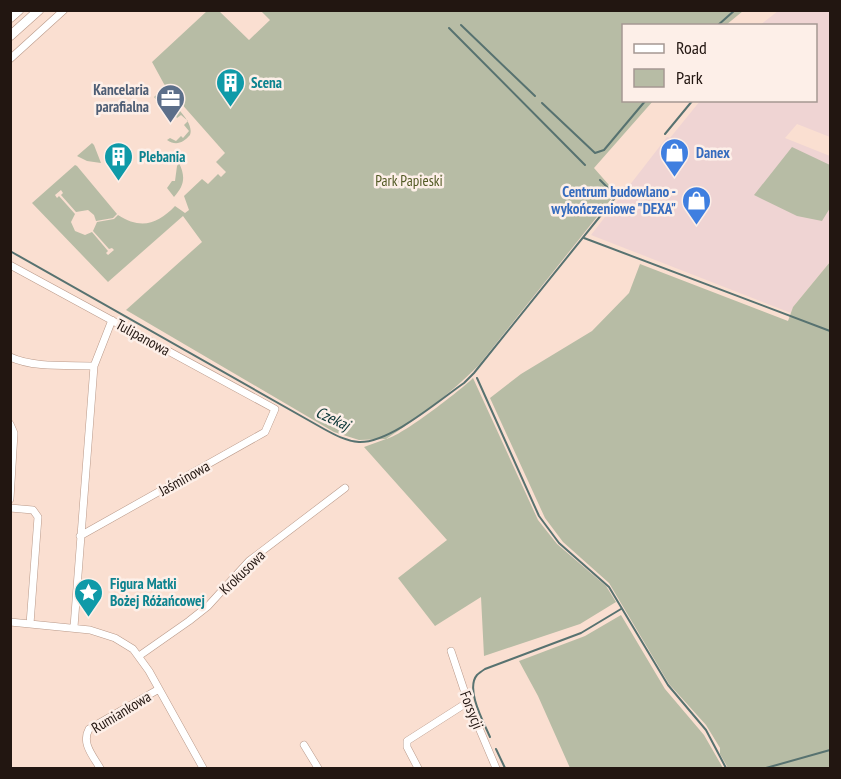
<svg xmlns="http://www.w3.org/2000/svg" width="841" height="779" viewBox="0 0 841 779" font-family="'PT Sans Narrow',sans-serif">
<rect width="100%" height="100%" fill="#fadfd1"/>
<path fill="#efd4d3" d="M778,11H830V137L797,124L785,138L830,156V262L793,307L791,313L591,235L667,137L670,138L700,101L816,100V26L760,25Z"/>
<path fill="#b7bca5" d="M207,11H219L249,40L270,20L261,11H743L726,25L624,26V100L653,101L594,168L616,193L478,366C450,394 418,418 386,439C400,437 461,390 473,378L538,520L557,544L606,586L616,602L580,624L484,656L481,597L435,626L398,578L447,540L364,447L386,439L359,440L334,432L126,310L202,242L183,216L108,282L32,203L75,165L77,166L117,214L113,218L96,221L94,215L88,210L76,212L61,195L63,193L61,190L55,195L57,198L59,196L75,214L71,222L75,231L85,235L92,232L108,251L106,253L108,255L114,250L112,248L109,249L93,231L97,222L114,219L118,215C141,230 158,224 175,206L185,213L189,210L184,196L202,179L208,184L218,174L221,177L226,172L216,162L225,153L164,84L152,62Z
M161,91C171,103 195,121 190,135C183,143 176,146 167,140L170,138L176,141L181,136L183,138L189,131L184,125L188,121L181,115L177,118L175,115L171,118L170,116L154,97Z
M92,143L94,145L101,163L87,161L77,156Z
M792,147L830,165V208L822,221L797,216L754,195Z
M179,163C186,177 184,186 174,197L167,188L172,181H175L177,166Z
M830,262V768H728L720,754V748L706,725L669,684L609,583L563,542L545,518L490,398L521,374L592,331L629,293L640,264L788,321L793,307Z
M621,615L665,689L704,735L723,768H570L538,696L519,661L585,636Z"/>
<g fill="none" stroke-linecap="round" stroke-linejoin="round">
<path stroke="#577270" stroke-width="2" d="M461,25L535,96
M717,26L735,10
M449,28L585,165
M542,103L595,153L604,150L646,100
M665,134L693,100
M600,180L616,196
M584,238L830,331
M10,251L324,429C335,435 346,441 359,442C390,443 438,401 464,383L474,373L618,194
M477,378L539,516L559,543L609,587L668,685L706,730L726,768
M490,737C484,723 465,689 477,675C479,673 482,671 485,669L581,633L621,609
M496,749L505,768
M766,768L830,750"/>
<defs>
<path id="street" d="M10,59L64,10
M10,265L275,409L265,432L80,536
M10,357C34,368 67,365 94,366
M10,424L14,433L10,499
M10,508L33,510L38,517L30,624
M10,622L90,630L115,638L133,649L149,671L203,768
M74,627L94,366L112,320
M451,651L468,702L496,768
M139,656L189,621L208,606L249,561L345,488
M304,745L318,768
M100,768C93,756 81,743 89,729L159,689
M418,768L407,747V741L468,702"/>
<path id="secondary" d="M10,18L19,10
M10,36L39,10"/>
</defs>
<use href="#street" stroke="#b99989" stroke-width="8"/>
<use href="#secondary" stroke="#b99989" stroke-width="10"/>
<use href="#street" stroke="#fff" stroke-width="7"/>
<use href="#secondary" stroke="#fff" stroke-width="9"/>
</g>
<defs>
<symbol id="building-pin" viewBox="-11 -11 22 30"><path d="M0 17L-7.5 6A9.5 9.5 0 1 1 7.5 6Z" fill="#0f9aa8" stroke="#fdefe8"/><path d="M-4-6H4V6H1V3H-1V6H-4ZM-2.5-4.3h1.7v1.8h-1.7ZM.8-4.3h1.7v1.8H.8ZM-2.5-1h1.7V.8h-1.7ZM.8-1h1.7V.8H.8Z" fill="#fff"/></symbol>
<symbol id="office-pin" viewBox="-11 -11 22 30"><path d="M0 17L-7.5 6A9.5 9.5 0 1 1 7.5 6Z" fill="#5c6f8a" stroke="#fdefe8"/><path d="M-6-3h4V-5.5h4V-3h4V5H-6ZM-1-4.5V-3h2v-1.5ZM-6 0V1H6V0Z" fill="#fff"/></symbol>
<symbol id="shop-pin" viewBox="-11 -11 22 30"><path d="M0 17L-7.5 6A9.5 9.5 0 1 1 7.5 6Z" fill="#3f7fe0" stroke="#fdefe8"/><path d="M-5-2.5h2.3a2.7 3.5 0 0 1 5.4 0H5L5.5 6h-11ZM-1.5-2.5h3a1.5 2.3 0 0 0-3 0Z" fill="#fff"/></symbol>
<symbol id="sight-pin" viewBox="-11 -11 22 30"><path d="M0 17L-7.5 6A9.5 9.5 0 1 1 7.5 6Z" fill="#0f9aa8" stroke="#fdefe8"/><path d="M0-6L1.8-2.2L6-1.7L2.9 1.2L3.7 5.4L0 3.3L-3.7 5.4L-2.9 1.2L-6-1.7L-1.8-2.2Z" fill="#fff"/></symbol>
</defs>
<g fill-rule="evenodd">
<use href="#building-pin" x="214" y="66" width="33" height="45"/>
<use href="#office-pin" x="154" y="82" width="33" height="45"/>
<use href="#shop-pin" x="658" y="136" width="33" height="45"/>
<use href="#building-pin" x="102" y="140" width="33" height="45"/>
<use href="#shop-pin" x="680" y="184" width="33" height="45"/>
<use href="#sight-pin" x="72" y="576" width="33" height="45"/>
</g>
<g text-anchor="middle" dominant-baseline="central" stroke-width="5" stroke-linejoin="round" paint-order="stroke">
<g font-size="15" font-weight="bold" fill="#0d838f" stroke="#fdefe8" text-anchor="start">
<text x="251" y="82">Scena</text>
<text x="139" y="156">Plebania</text>
<text x="110" y="583">Figura Matki<tspan x="110" dy="17">Bożej Różańcowej</tspan></text>
</g>
<g font-size="15" font-weight="bold" fill="#4e5e75" stroke="#fdefe8" text-anchor="end">
<text x="149" y="89">Kancelaria<tspan x="149" dy="17">parafialna</tspan></text>
</g>
<g font-size="15" font-weight="bold" fill="#366cbe" stroke="#fdefe8" text-anchor="start">
<text x="696" y="152">Danex</text>
<text x="676" y="191" text-anchor="end">Centrum budowlano -<tspan x="676" dy="17">wykończeniowe "DEXA"</tspan></text>
</g>
<g font-size="15" fill="#545b26" stroke="#fdefe8">
<text x="409" y="180">Park Papieski</text>
</g>
<g font-size="15" fill="#221611" stroke="#fdefe8">
<text transform="translate(143 337) rotate(29)">Tulipanowa</text>
<text transform="translate(184 478) rotate(-29)">Jaśminowa</text>
<text transform="translate(242 572) rotate(-44)">Krokusowa</text>
<text transform="translate(472 710) rotate(69)">Forsycji</text>
<text transform="translate(121 712) rotate(-31)">Rumiankowa</text>
</g>
<g font-size="16" font-style="italic" fill="#083435" stroke="#fdefe8">
<text transform="translate(333 418) rotate(25)">Czekaj</text>
</g>
</g>
<rect width="841" height="779" fill="none" stroke="#221611" stroke-width="24"/>
<rect x="622" y="24" width="195" height="78" fill="#fdefe8" stroke="#a59892" stroke-width="1.5"/>
<rect x="634" y="44" width="30" height="9" fill="#ffffff" stroke="#a59892" stroke-width="1.5"/>
<text x="676" y="54" font-size="18" fill="#221611">Road</text>
<rect x="634" y="69" width="30" height="18" fill="#b7bca5" stroke="#a59892" stroke-width="1.5"/>
<text x="676" y="84" font-size="18" fill="#221611">Park</text>
</svg>
